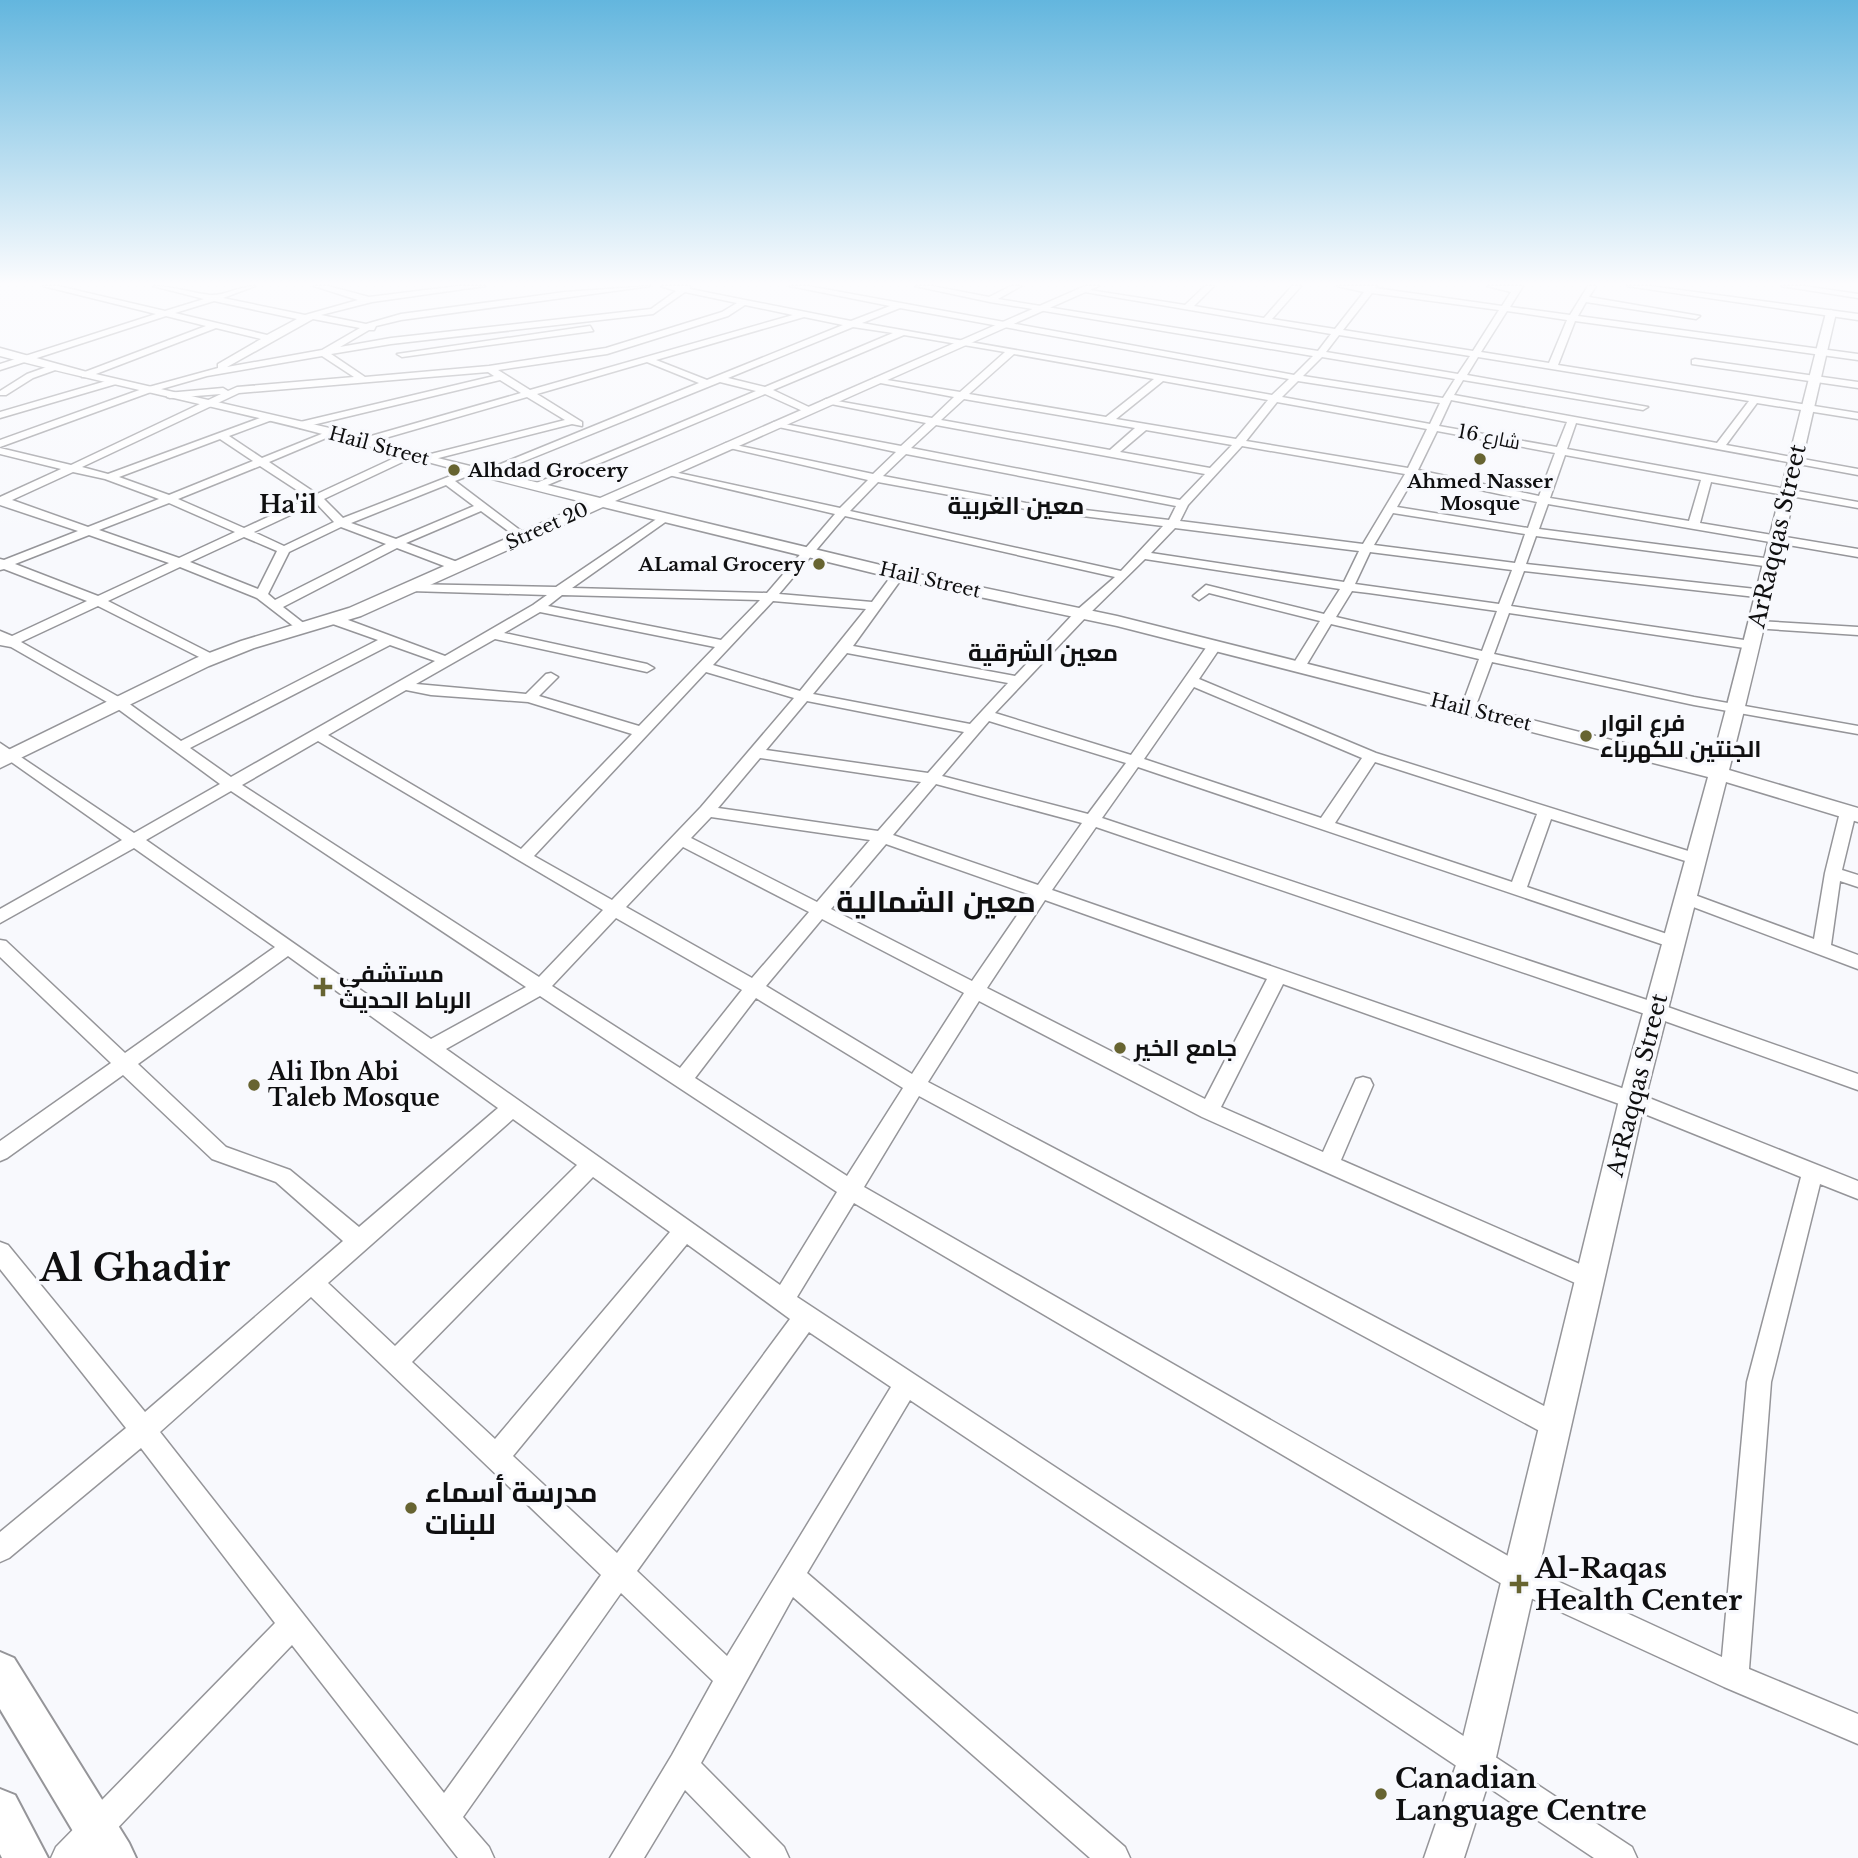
<svg xmlns="http://www.w3.org/2000/svg" width="1858" height="1858" viewBox="0 0 1858 1858" font-family="'Libre Baskerville',Cairo,serif">
<rect width="100%" height="100%" fill="#f8f9fd"/>
<g fill="none" stroke-linecap="round" stroke-linejoin="round">
<defs>
<path id="minor" d="M43,286H58L165,311L204,299L153,286C173,286 191,293 210,295C224,296 240,286 255,286L223,298L305,315L358,300L314,286H328L369,297L458,286H485L372,302L321,315L366,324L401,314L565,292L650,286L401,320L376,326L374,330H369L340,347L391,338L651,309L676,291L661,286H690V289L851,321L890,306L790,286H808L1294,375L1313,356L990,302L915,286H932L989,297L1011,286H1021L998,299L1318,351L1331,334L1079,291L1083,289L1185,305L1205,286H1214L1194,306L1264,318L1292,286H1301L1272,319L1335,329L1364,292L1337,286H1377L1375,288L1502,306L1511,292L1487,286H1523L1510,307L1570,315L1588,286H1596L1589,297L1700,316L1696,319L1586,302L1578,316L1858,354V360L1575,321L1558,365L1858,413V419L1757,403L1726,445L1858,469V475L1576,423L1567,449L1858,502V508L1711,482L1700,523L1858,549V557L1548,504L1539,529L1772,559L1778,563L1772,567L1536,536L1526,564L1765,590L1771,594L1765,598L1524,571L1511,606L1751,641L1758,645L1751,649L1509,613L1494,654L1694,697L1858,726V734L1694,705L1492,662L1475,708L1468,712L1461,708L1479,659L1331,624L1304,669L1299,670L1292,666L1320,621L1209,593L1199,600L1193,596L1206,585L1324,614L1340,589L1145,559L1087,616L995,713L1131,755L1210,642L1215,641L1222,645L1199,679L1376,753L1701,855L1703,859L1701,863L1695,864L1551,819L1527,887L1679,938L1682,942L1679,946L1673,948L1138,767L1102,818L1662,1005L1858,1074V1090L1648,1015L1096,827L1052,890L1639,1094L1858,1181V1199L1820,1184L1771,1382L1749,1669L1858,1714V1744L1724,1687L1509,1588L854,1203L797,1297L1632,1847L1637,1858H1594L910,1400L807,1573L1125,1847L1130,1858H1090L793,1597L701,1763L784,1847L789,1858H751L685,1790L644,1858H610L672,1755L713,1681L621,1593L463,1817L489,1847L494,1858H458L292,1645L89,1858H51L56,1847L275,1623L141,1448L9,1558L0,1562V1532L126,1428L0,1269V1242L8,1245L145,1412L343,1241L276,1182L212,1159L123,1075L7,1158L0,1161V1141L111,1063L0,957V940L6,941L125,1053L275,947L134,848L0,923V909L122,840L0,754V743L134,833L220,784L114,706L11,647L0,645V631L12,636L87,601L4,569L0,570V559L4,560L78,531L0,505V497L61,469L0,454V448L71,465L221,394L170,398L167,397V393L223,388L228,391L237,387L354,377L322,356L207,376L151,392L0,447V440L145,388L218,368V364L261,339L216,328L88,377H82V373L206,326L166,316L0,370V364L156,314ZM685,292L737,303L722,312L606,348L489,366L365,377L331,354L391,344L653,314ZM1372,293L1499,310L1473,351L1343,330ZM214,301L297,319L267,335L175,313ZM745,305L793,315L530,390L498,370L607,354L728,316ZM900,308L1289,379L1272,395L862,323ZM1507,311L1567,320L1549,363L1481,352ZM804,317L843,325L707,380L656,360ZM313,319L360,328L322,350L227,367ZM853,327L893,333L765,387L728,378ZM904,335L1005,352L960,392L875,378L870,381L954,397L932,418L826,399L821,402L926,423L901,446L774,422L769,425L896,452L873,474L726,443L721,446L868,480L840,508L665,470L660,473L835,514L767,593L572,588L671,518L661,516L556,587L406,584L404,587L410,591L547,595L533,605L445,656L340,617H330V623L378,640L181,741L124,700L21,642L98,606L211,663L218,659L216,656L108,601L180,567L257,598L301,632L308,628L306,625L283,607L397,548L452,569H460V563L406,543L481,511L519,539L529,537L455,481L475,473L476,471L471,468L343,518L324,499L413,457V453H405L317,494L269,462L338,433L329,431L262,458L229,436L272,420L273,418L268,415L108,474L82,467L239,393L488,372L494,376L296,423L295,425L300,428L500,380L521,393L357,440L356,442L361,445L527,397L565,420L419,457V461L423,462L572,424L582,426V422L537,394L647,362L699,383L481,472V476L485,477L720,382L756,391L534,484L533,486L538,489L765,394L805,412H811V408L773,390ZM1339,335L1470,356L1458,374L1326,352ZM1014,354L1154,379L1106,417L969,394ZM1322,357L1455,379L1443,398L1303,376ZM1478,357L1749,401L1717,443L1454,395L1463,380L1643,410L1648,407L1467,375ZM1163,381L1268,400L1236,439L1116,419ZM1298,381L1440,403L1430,424L1282,397ZM964,399L1135,428L1110,450L941,420ZM1451,400L1567,422L1557,447L1439,426ZM1277,402L1427,429L1408,468L1246,441ZM936,425L1205,474L1180,500L911,448ZM1146,430L1232,445L1210,468L1120,452ZM1437,431L1555,453L1539,496L1418,470ZM220,439L253,461L169,495L119,477ZM1242,446L1405,474L1363,544L1180,521L1188,505ZM906,454L1176,506L1169,520L1026,503L883,476ZM1565,455L1701,480L1689,521L1550,498ZM260,466L309,498L244,528L178,499ZM73,472L105,479L159,499L88,527L12,500ZM1415,476L1537,502L1528,528L1397,507ZM878,482L1026,509L1163,526L1121,571L850,511ZM446,485L474,506L396,539L351,523ZM169,503L235,532L179,558L99,530ZM316,503L334,522L284,546L254,532ZM1393,513L1525,534L1515,563L1374,545ZM845,516L1115,577L1077,610L1015,676L853,646L905,574L903,571H895L872,602L779,594ZM341,527L386,544L275,600L268,594L289,552ZM1175,528L1359,551L1344,582L1151,553ZM89,535L169,563L98,596L15,564ZM244,537L277,551L258,589L190,562ZM1370,552L1512,570L1499,604L1355,584ZM1352,591L1369,593L1497,611L1482,651L1336,617ZM562,595L760,600L721,640L548,606ZM773,601L866,609L800,691L713,665ZM540,612L715,647L639,726L539,696L558,677L551,673L546,674L526,694L416,684L495,639L647,672L654,668L647,664L504,633ZM390,645L435,661L231,777L190,748ZM847,653L1008,683L970,724L813,694ZM706,672L794,698L701,807L612,900L534,856ZM1194,687L1362,758L1321,818L1144,759ZM406,690L431,695L528,702L632,734L521,849L328,735ZM807,701L964,732L928,773L766,750ZM989,721L1126,763L1088,814L942,776ZM318,741L603,910L539,977L242,785ZM760,758L921,782L878,831L718,808ZM1375,762L1537,814L1512,882L1335,823ZM936,784L1082,823L1038,885L893,835ZM231,791L526,987L431,1039L146,840ZM711,817L870,840L817,902L691,838ZM886,844L1031,895L972,981L831,909ZM683,847L809,912L752,978L626,907ZM1045,900L1267,979L1205,1099L987,988ZM616,918L742,990L680,1068L552,986ZM822,919L964,993L912,1074L766,986ZM288,956L498,1108L359,1227L290,1170L226,1147L138,1064ZM1283,984L1625,1106L1801,1177L1747,1382L1722,1657L1529,1568L864,1187L919,1096L1547,1435L1556,1438L1565,1435L1568,1426L1565,1417L928,1082L979,1001L1202,1117L1582,1286L1590,1289L1598,1286L1601,1279L1598,1272L1341,1160L1373,1085L1370,1079L1363,1077L1356,1079L1323,1152L1221,1107ZM540,996L837,1192L780,1285L446,1049ZM756,998L903,1088L847,1176L695,1078ZM513,1119L577,1165L395,1346L328,1283ZM593,1177L670,1232L495,1439L412,1362ZM687,1244L790,1319L617,1553L513,1456ZM311,1297L601,1575L444,1793L160,1432ZM809,1332L891,1387L727,1656L637,1571Z
M1627,286H1650L1858,314V320Z
M1781,286H1804L1858,294V298Z
M590,326L593,331L402,357L397,354Z
M1695,359L1858,382V388L1692,364V360Z
M55,364L60,367L58,369L33,378L6,395H0V391L27,374Z
M113,379L118,382L116,384L0,418V412Z
M1758,621L1858,627V635L1753,628L1751,625Z
M1848,807L1856,812L1842,870L1858,875V887L1840,881L1831,945L1858,955V969L1680,902L1677,898L1686,892L1692,894L1814,939L1825,873L1840,812Z"/>
<path id="tertiary" d="M1085,286H1099L615,501L918,574L1117,616L1711,765C1752,615 1786,464 1826,313L1831,310L1836,313C1800,465 1768,619 1729,770L1858,808V822L1726,782L1645,1100L1495,1762L1464,1858H1424L1457,1762L1619,1100L1708,777L1117,626L918,584L603,507L361,616L254,648L209,666L0,768V754L196,658L241,641L349,608L587,503C501,482 416,459 330,436C221,407 109,385 0,356V348L87,372L338,430L413,452L600,498Z"/>
<path id="secondary" d="M0,1652L14,1658L129,1843L136,1858H89L0,1709Z
M0,1789L15,1795L48,1858H2L0,1854Z"/>
</defs>
<use href="#minor" stroke="#959599" stroke-width="3"/>
<use href="#tertiary" stroke="#959599" stroke-width="3"/>
<use href="#secondary" stroke="#959599" stroke-width="4"/>
<use href="#minor" fill="#fff" fill-rule="evenodd"/>
<use href="#tertiary" fill="#fff" fill-rule="evenodd"/>
<use href="#secondary" fill="#fff" fill-rule="evenodd"/>
</g>
<linearGradient id="sky" x2="0" y2="1"><stop stop-color="#63b6de"/><stop offset="0.52" stop-color="#fcfcfe"/><stop offset="1" stop-color="#fcfcfe" stop-opacity="0"/></linearGradient>
<rect width="1858" height="546" fill="url(#sky)"/>
<g fill="#676431" stroke="#f8f9fd" stroke-width="2.5">
<circle cx="1480" cy="459" r="7"/>
<circle cx="454" cy="470" r="7"/>
<circle cx="819" cy="564" r="7"/>
<circle cx="1586" cy="736" r="7"/>
<path d="M319.5 976.5h7v7h7v7h-7v7h-7v-7h-7v-7h7z"/>
<circle cx="1120" cy="1048" r="7"/>
<circle cx="254" cy="1085" r="7"/>
<circle cx="411" cy="1508" r="7"/>
<path d="M1515.5 1573.5h7v7h7v7h-7v7h-7v-7h-7v-7h7z"/>
<circle cx="1381" cy="1794" r="7"/>
</g>
<g text-anchor="middle" dominant-baseline="central" stroke-width="7" stroke-linejoin="round" paint-order="stroke">
<g font-size="19" fill="#0f0f10" stroke="#f8f9fd">
<text transform="translate(1489 437) rotate(11)">شارع 16</text>
<text transform="translate(379 446) rotate(15)">Hail Street</text>
<text transform="translate(547 526) rotate(-24)">ٍStreet 20</text>
<text transform="translate(930 580) rotate(13)">Hail Street</text>
<text transform="translate(1481 712) rotate(14)">Hail Street</text>
</g>
<g font-size="19" font-weight="bold" fill="#0f0f10" stroke="#f8f9fd" text-anchor="start">
<text x="468" y="470">Alhdad Grocery</text>
<text x="1480" y="481" text-anchor="middle">Ahmed Nasser<tspan x="1480" dy="22">Mosque</tspan></text>
<text x="805" y="564" text-anchor="end">ALamal Grocery</text>
</g>
<g font-size="23" fill="#0f0f10" stroke="#f8f9fd">
<text transform="translate(1777 536) rotate(-77)">ArRaqqas Street</text>
<text transform="translate(1637 1085) rotate(-76)">ArRaqqas Street</text>
</g>
<g font-size="23" font-weight="bold" fill="#0f0f10" stroke="#f8f9fd" text-anchor="start">
<text x="1600" y="723">فرع انوار<tspan x="1600" dy="26">الجنتين للكهرباء</tspan></text>
<text x="339" y="974">مستشفى<tspan x="339" dy="26">الرباط الحديث</tspan></text>
<text x="1134" y="1048">جامع الخير</text>
<text x="268" y="1072">Ali Ibn Abi<tspan x="268" dy="26">Taleb Mosque</tspan></text>
</g>
<g font-size="24" font-weight="bold" fill="#0f0f10" stroke="#f8f9fd">
<text x="288" y="504">Ha'il</text>
<text x="1016" y="505">معين الغربية</text>
<text x="1043" y="652">معين الشرقية</text>
</g>
<g font-size="28" font-weight="bold" fill="#0f0f10" stroke="#f8f9fd" text-anchor="start">
<text x="425" y="1492">مدرسة أسماء<tspan x="425" dy="32">للبنات</tspan></text>
<text x="1535" y="1568">Al-Raqas<tspan x="1535" dy="32">Health Center</tspan></text>
<text x="1395" y="1778">Canadian<tspan x="1395" dy="32">Language Centre</tspan></text>
</g>
<g font-size="30" font-weight="bold" fill="#0f0f10" stroke="#f8f9fd">
<text x="936" y="901">معين الشمالية</text>
</g>
<g font-size="37" font-weight="bold" fill="#0f0f10" stroke="#f8f9fd">
<text x="135" y="1268">Al Ghadir</text>
</g>
</g>
</svg>
